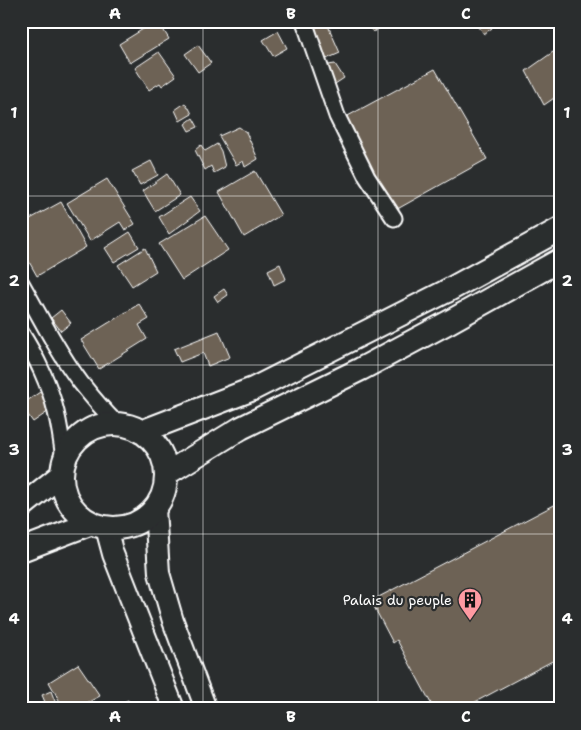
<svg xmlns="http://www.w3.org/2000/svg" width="581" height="730" viewBox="0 0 581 730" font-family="'Shantell Sans',sans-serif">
<rect width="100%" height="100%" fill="#2a2d2e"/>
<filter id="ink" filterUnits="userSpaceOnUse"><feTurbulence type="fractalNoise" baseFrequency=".02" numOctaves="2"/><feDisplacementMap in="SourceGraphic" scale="10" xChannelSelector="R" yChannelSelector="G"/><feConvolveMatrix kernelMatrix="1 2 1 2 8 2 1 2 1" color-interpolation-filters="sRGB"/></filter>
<g filter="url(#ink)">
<path fill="#6d6254" stroke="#fff" d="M131,21H146L135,28Z
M156,21H158L169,39L130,63L119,44Z
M326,21L340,53L324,60L309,29Z
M365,21H383L385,25L373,32Z
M486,21L492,28L484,34L479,27Z
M278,31L287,48L273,56L263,40Z
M198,45L211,63L198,72L185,54Z
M159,52L176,76L162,86L160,83L149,90L135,68Z
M553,52L560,53V94L544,105L526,71Z
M335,64L344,78L335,84L322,66Z
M435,69L487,159L392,212L344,118Z
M185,103L188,108H189L192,114L180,121L175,110Z
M193,118L198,127L189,131L185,124Z
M239,127L246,132L258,159L245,167L243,161L236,165L219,136Z
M217,144L221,151L225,167L214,173L211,166L205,170L195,150L201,145L205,151Z
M151,161L158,175L140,185L132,171Z
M255,171L281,215L244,237L219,192Z
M167,174L180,195L155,211L143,191Z
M107,179L135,224L125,230L120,222L90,241L67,203Z
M190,197L200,211L169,234L159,217Z
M61,202L86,247L37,276L23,251L21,252V224Z
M205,216L228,250L182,280L159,244Z
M130,232L139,247L114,262L105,248Z
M145,248L156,271L132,286L118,265Z
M280,264L286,279L274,285L268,270Z
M224,289L228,295L218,302L214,296Z
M139,304L149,319L139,325L147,339L99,369L81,340Z
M61,310L71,323L61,331L51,318Z
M219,331L230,357L208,366L203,353L180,362L174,349Z
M40,392L52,409L33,422L21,405Z
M560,502V657L462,709H434L397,640L393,643L371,601Z
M78,664L100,696L75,709H64L49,682Z
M51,691L58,709H48L42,695Z
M128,700L132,709H109Z"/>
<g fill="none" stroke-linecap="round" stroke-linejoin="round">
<defs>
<path id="minor" d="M304,21L337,116L367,177L394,218
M21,283C40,316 58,353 81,383C92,397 104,411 117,424
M21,333C36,356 50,386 56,412C60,428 62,443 64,459"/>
<path id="tertiary" d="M155,508L159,573L173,621L206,709
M106,528L113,554L174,709"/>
<path id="secondary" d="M62 476a52 52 0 1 1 104 0a52 52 0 1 1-104 0Z
M141,432L253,389L445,292L560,229
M166,474L241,428L361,369L449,322L560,260
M21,507L61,475
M21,550L92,523"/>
</defs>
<use href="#minor" stroke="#fff" stroke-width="19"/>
<use href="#tertiary" stroke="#fff" stroke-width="24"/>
<use href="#secondary" stroke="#fff" stroke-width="26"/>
<use href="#minor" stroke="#2a2d2e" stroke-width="15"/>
<use href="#tertiary" stroke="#2a2d2e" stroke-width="20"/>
<use href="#secondary" stroke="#2a2d2e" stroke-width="22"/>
</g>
</g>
<path fill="none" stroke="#fff" stroke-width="1" stroke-opacity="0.55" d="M203,21V709M378,21V709M21,196H560M21,365H560M21,534H560"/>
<defs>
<symbol id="building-pin" viewBox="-11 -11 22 30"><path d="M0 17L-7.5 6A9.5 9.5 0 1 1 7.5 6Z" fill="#ff9aa2" stroke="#2a2d2e"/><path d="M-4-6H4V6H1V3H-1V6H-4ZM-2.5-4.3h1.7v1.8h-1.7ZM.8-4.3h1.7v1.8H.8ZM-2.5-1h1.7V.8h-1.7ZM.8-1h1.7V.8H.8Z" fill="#111"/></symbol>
</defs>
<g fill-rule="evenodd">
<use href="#building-pin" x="456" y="586" width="28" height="38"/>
</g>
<g text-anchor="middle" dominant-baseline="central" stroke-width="4.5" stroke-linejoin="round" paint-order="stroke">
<g font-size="14" fill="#fff" stroke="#2a2d2e" text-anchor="end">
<text x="452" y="600">Palais du peuple</text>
</g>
</g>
<rect width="581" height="730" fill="none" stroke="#2a2d2e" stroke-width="55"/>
<rect x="28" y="28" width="526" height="674" fill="none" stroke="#fff" stroke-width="2"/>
<g font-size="16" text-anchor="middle" font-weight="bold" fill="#fff">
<text x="115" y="19">A</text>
<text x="291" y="19">B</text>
<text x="466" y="19">C</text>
<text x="14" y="118">1</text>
<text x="567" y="118">1</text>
<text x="14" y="286">2</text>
<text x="567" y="286">2</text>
<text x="14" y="455">3</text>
<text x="567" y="455">3</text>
<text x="14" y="624">4</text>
<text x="567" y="624">4</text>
<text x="115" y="722">A</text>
<text x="291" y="722">B</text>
<text x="466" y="722">C</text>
</g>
</svg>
